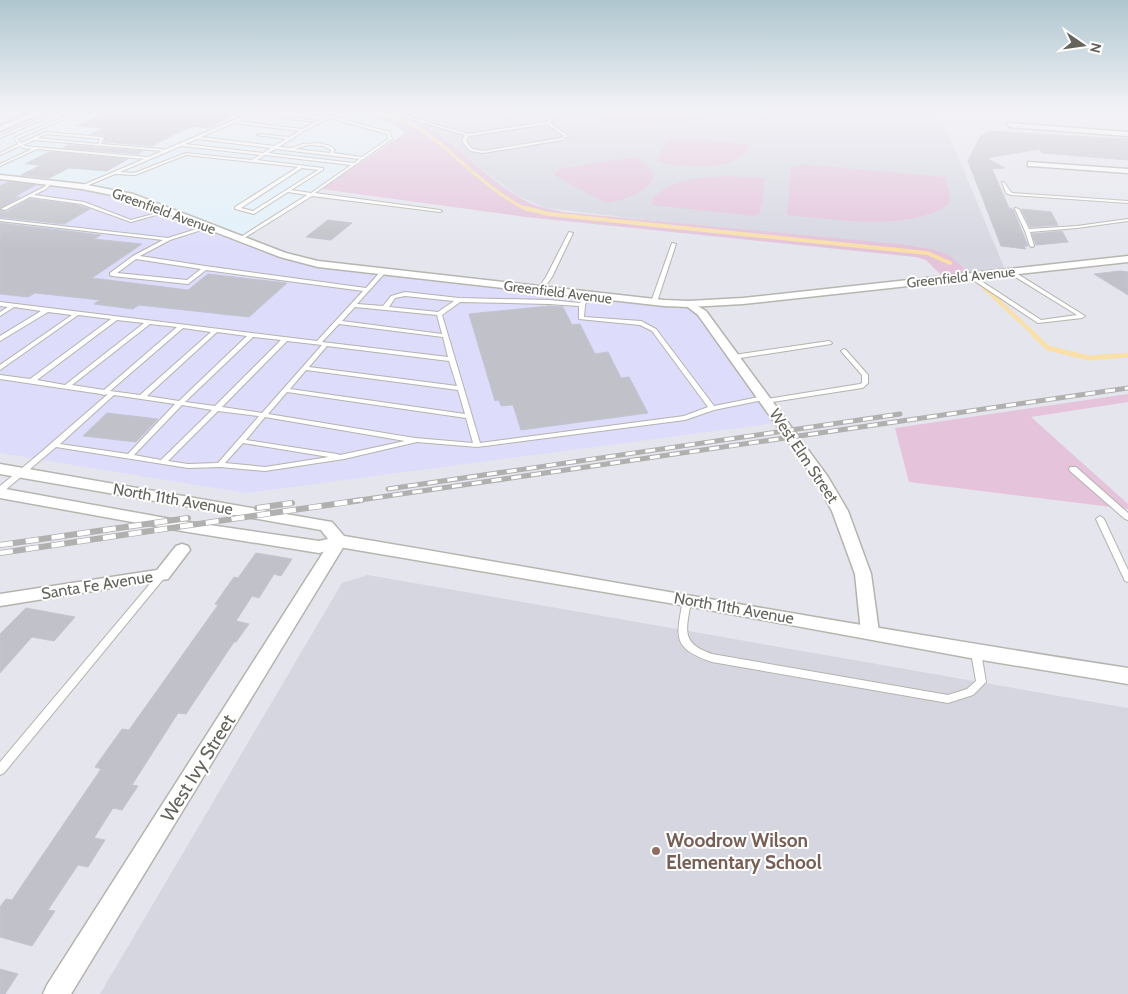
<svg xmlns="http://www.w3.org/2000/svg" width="1128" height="994" viewBox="0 0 1128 994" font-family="Cabin,sans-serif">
<rect width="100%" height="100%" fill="#e5e5ee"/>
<path fill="#dddcfb" d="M0,178L109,190L301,260L689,304L782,422L246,493L0,453Z"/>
<path fill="#d6d6e1" d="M388,111H939L1006,272L974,276L949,255L545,208L516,195L431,130L412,119Z
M368,575L1128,708V994H100L342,583Z"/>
<path fill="#e2f1fa" d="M50,111H357L391,123L406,133L244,240L109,190L0,177V134Z"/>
<path fill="#e4c3db" d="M357,111C367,111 378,110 388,111C440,120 483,181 530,203C540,208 552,209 563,212L908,245L934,250L949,255L974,276L945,279L926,260L916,257L526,217L321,189L405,133L391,123Z
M609,111H712C680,128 637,124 603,121Z
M672,138L749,144V148C733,174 682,166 657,162L667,139Z
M635,157C644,162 653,168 653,180C643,195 622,200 606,203L554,175L559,169Z
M801,164L945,177L950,197L948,205C909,232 832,219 787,215L791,167Z
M727,176L764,178L763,200L759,214L753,216L652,205L653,198C671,179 702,177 727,176Z
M1128,394V402L1031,417L1128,504V509L909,482L895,428Z"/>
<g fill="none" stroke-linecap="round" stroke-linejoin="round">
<path stroke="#f9e0a9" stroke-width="3" d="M375,111C390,116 409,121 422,130C458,155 487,191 528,210"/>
<path stroke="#f9e0a9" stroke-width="4" d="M525,208L549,214L927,253L950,263
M976,280L1036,336"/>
<path stroke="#f9e0a9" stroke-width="5" d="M1034,335L1048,348L1089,358L1128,355"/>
</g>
<path fill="#c1c2c9" stroke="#c3c4d2" d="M108,111H239L214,126L208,128L192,126L152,146L104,142L105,136L91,134L104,128L77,126Z
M989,131L1128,139V160L1042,153L1039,149L987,158L1005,168L992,169L1009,208L1013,209L1028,246H1024L1026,249L1001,246L968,161L981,135Z
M68,145L143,151L138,154L63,148Z
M49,152H53L128,159L107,171L69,168L49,178L21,175L41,165L25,164Z
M8,182L36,185L14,197H20L0,208V186Z
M30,199L77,205L90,209L64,224L0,217V210L6,212Z
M1021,209L1051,212L1058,225L1030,227Z
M328,220L352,223L331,240L306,237Z
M0,223L101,235L94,239L142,244L92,278L188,290L208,274L287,283L249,317L139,305L133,309L94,304L100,300L35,293L28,297L0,294Z
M1062,231L1068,242L1036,245L1032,234Z
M1120,271L1128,272V295L1094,274Z
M549,306L563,307L572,325L580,324L595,354L608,352L621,378L629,377L648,413L521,430L513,405L501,406L499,400L495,401L469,314Z
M107,413L158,419L136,442L83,436Z
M256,553L292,559L281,576L274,574L259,598L252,596L236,621L249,624L236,642H234L186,714L178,713L132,785L138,786L122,810L113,808L94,838L105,840L88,867L78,865L48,910L55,911L32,946L0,937V907L6,899L12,900L101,769L95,767L122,729L129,730L218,605L215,604L234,577L238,578Z
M26,608L75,617L54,641L32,637L0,673V634Z
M0,969L18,974L5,994H0Z"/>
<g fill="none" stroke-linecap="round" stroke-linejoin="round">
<defs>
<path id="lane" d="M57,111H62L0,138V136Z
M78,111H83L17,139L21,143L46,132L102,137L104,138L101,144L162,149L164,150L255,111H260L256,113L319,121L326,117L311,113L297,111H312L390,132L392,139L315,193L440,210L442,211L440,212L312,196L241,240L239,239V238L307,195L288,192L254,214L235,209V207L298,167L186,155L135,175L115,174L84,187H83V185L144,159L37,149L0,166V164L32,149L23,148L20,146L0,155V153L18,144L14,138ZM253,115L316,122L302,129L238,121ZM329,118L387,134L388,139L362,157L333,153L335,150L330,146L319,143L303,144L291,148L279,147L304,131ZM234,123H235L299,131L289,137L259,134L257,135L286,139L274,146L201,137ZM46,134L100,139L98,144L38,138ZM197,139H198L271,148L263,153L185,144ZM34,140L162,151L148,157L24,146L23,145ZM308,145L323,146L331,150L330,153L295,149ZM181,146H182L260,155L252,160L186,153L134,173L120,172ZM276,149L359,159L354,163L268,153ZM265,155L351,165L311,193L291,190L323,170V168L257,160ZM302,168L318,170L253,211L241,208Z
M383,111H389L468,134L547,122L556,111H559L550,123L568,136L562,140L483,153L470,151L462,141L465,135ZM547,124L564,136L561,138L483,151L472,149L466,141L467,138L469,136Z
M50,181L53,182L46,189L34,195L84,202L131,220L168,210L170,211L131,222L81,204L30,197L5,210L1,209L44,187Z
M1002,182H1004L1010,191L1012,193L1128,201V203L1011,195L1006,193Z
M1015,208L1019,209L1029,229L1077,226L1128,219V221L1077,228L1030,232L1034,246L1032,247L1030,246L1025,231L1015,209Z
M0,219L168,238L209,225H211V227L170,240L140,256L205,266L366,288L381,271H385V273L357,304L383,306L391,296L405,292L459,298L549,300L580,303L585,294H589L590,295L585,305L584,317L641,321L656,329L714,406L764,396L766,397L767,399L860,384L862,383V375L841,351L844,349L846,350L868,375V383L864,387L862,388L766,403L764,402L763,400L714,410L685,420L477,447L417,442L344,459L265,471L220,467L188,468L56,447L3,492H0V486L33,459L108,394L104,395L101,394L0,379V375L30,379L111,319L78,315L0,370V365L72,315L48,312L0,341V336L41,311L14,307L0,316V312L8,307L0,306V302L317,341L363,291L206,270L188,284L112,276L110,275V273L133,256L163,240L0,221ZM136,259L201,269L187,280L117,273ZM405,296L454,301L438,312L389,307L395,298ZM460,302L549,304L579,306V319L640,325L652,331L708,407L684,416L480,443L442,315ZM355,307L437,315L442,334L342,321ZM117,320L144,323L65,385L37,380ZM150,324L177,327L104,390L72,385ZM339,324L443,337L448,357L322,342ZM183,328L211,332L140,395L110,391ZM217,332L247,336L179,401L147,396ZM253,337L281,340L215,406L185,402ZM287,341L322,345L262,413L222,407ZM327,346L449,361L457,386L309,367ZM306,370L458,390L465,414L290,389ZM287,392L466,418L473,443L415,438L268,414ZM114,395L175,404L128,454L60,444ZM182,405L212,410L161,460L134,455ZM218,411L259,416L218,463L188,464L168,461ZM265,417L405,441L340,455L337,454L246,440ZM243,443L329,457L265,467L225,463Z
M569,232L573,233L552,277L542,291H538L537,290L546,277Z
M672,243L676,244L657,302L652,303L651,302Z
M1009,271H1013L1085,316L1082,318L1038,323L967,276L972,275L1041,320L1077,315L1009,273Z
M829,341L832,343L831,344L734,359L731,357L734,355Z
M1070,467H1076L1128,513V520L1125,519L1070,471L1069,469Z
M1100,516L1104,519L1128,570V582L1125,581L1124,579L1096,519Z
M162,572L165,573L166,575L165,577L4,773L0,775V762L159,573Z
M687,597L690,598L691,600C687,629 679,643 712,654L948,695L967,689L976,681L971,652L973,649L976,648L979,649L981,652L986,682L973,695L948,703L712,662C672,648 676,638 683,600L684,598Z"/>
<path id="street" d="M0,111H6L0,114Z
M1008,123L1128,132V136L1011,127L1007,125Z
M1028,162L1128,169V173L1031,166H1028Z
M689,301L706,311L828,477L848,511L871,574L879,632L876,637L870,639L864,637L861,632L855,574L832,511L816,481L698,315L684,304Z
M339,535L345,537L347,541L71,994H43L47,985L333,537Z
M182,544L188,546L190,550L168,579L0,606V594L157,570L176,546Z"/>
<path id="secondary" d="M36,111H46L0,131V126Z
M0,175L82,184L133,194L286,253L318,261L664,300L689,301L743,298L1128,256V262L743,304L689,307L664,306L318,267L280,257L127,198L82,189L0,179Z
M0,464L326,521L332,522L344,536C605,580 866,628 1128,668V684L976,659L687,606L339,547L319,553L182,531L0,498V488L182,521L319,541L328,539L321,530L0,474Z"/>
</defs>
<use href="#lane" stroke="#b4b3ad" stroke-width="2"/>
<use href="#street" stroke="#b4b3ad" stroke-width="3"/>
<use href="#secondary" stroke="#b6b6af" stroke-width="3"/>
<use href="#lane" fill="#fff" fill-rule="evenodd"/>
<use href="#street" fill="#fff" fill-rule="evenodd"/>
<use href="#secondary" fill="#fff" fill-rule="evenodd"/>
<defs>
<path id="rail-far1" d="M388,489L900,414
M353,501L1128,388"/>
<path id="rail" d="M257,508L292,503
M0,545L188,518
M0,553L362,500"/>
</defs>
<use href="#rail-far1" stroke="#b0b0af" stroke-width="5"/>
<use href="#rail" stroke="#b0b0af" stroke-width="6"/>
<use href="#rail-far1" stroke="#fff" stroke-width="3" stroke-dasharray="10" stroke-linecap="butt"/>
<use href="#rail" stroke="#fff" stroke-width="4.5" stroke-dasharray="13" stroke-linecap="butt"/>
</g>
<linearGradient id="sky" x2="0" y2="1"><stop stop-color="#afc6cf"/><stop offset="0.44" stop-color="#f3f3f7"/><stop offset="1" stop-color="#f3f3f7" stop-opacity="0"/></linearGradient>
<rect width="1128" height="250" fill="url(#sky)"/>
<circle fill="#8d6e63" stroke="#fff" stroke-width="2" cx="656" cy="851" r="5"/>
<g text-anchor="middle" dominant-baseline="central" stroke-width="4" stroke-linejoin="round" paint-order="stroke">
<g font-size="14" fill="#64635c" stroke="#fff">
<text transform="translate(164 211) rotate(20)">Greenfield Avenue</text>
<text transform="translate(961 277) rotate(-6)">Greenfield Avenue</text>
<text transform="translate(558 292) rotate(7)">Greenfield Avenue</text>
</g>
<g font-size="16" fill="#64635c" stroke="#fff">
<text transform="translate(804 456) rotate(56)">West Elm Street</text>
<text transform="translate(173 499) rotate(10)">North 11th Avenue</text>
<text transform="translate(97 585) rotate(-9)">Santa Fe Avenue</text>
<text transform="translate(734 608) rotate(10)">North 11th Avenue</text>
</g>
<g font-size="19" fill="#64635c" stroke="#fff">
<text transform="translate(198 768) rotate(-58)">West Ivy Street</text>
</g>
<g font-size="19" font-weight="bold" fill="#785e54" stroke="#fff" text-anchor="start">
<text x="666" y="840">Woodrow Wilson<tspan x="666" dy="22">Elementary School</tspan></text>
</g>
</g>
<g transform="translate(1083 45) rotate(103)" stroke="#ffffff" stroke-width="4" paint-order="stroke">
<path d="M0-4L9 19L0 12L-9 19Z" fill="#64635c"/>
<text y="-8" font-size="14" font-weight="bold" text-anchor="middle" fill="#64635c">N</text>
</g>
</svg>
